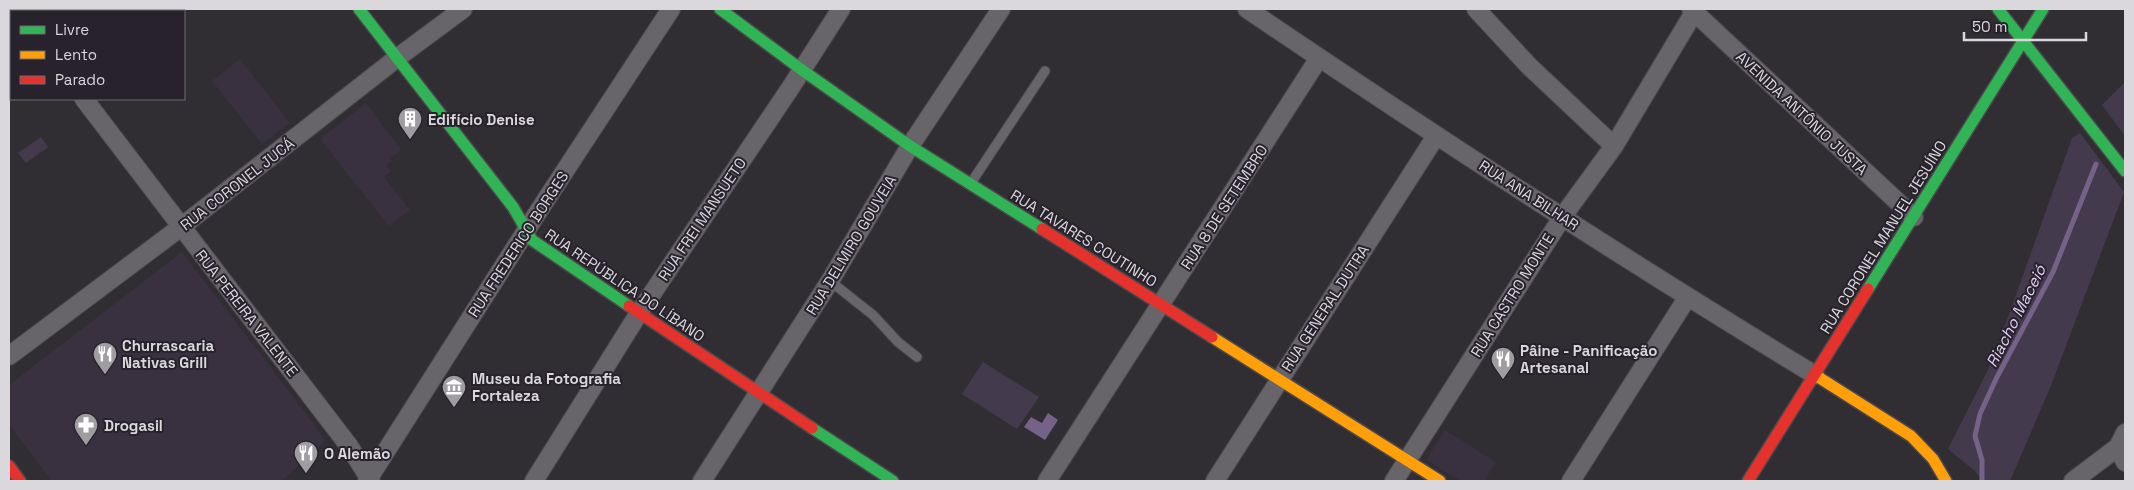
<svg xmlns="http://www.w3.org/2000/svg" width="2134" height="490" viewBox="0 0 2134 490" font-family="'Space Grotesk',sans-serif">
<rect width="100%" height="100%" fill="#312e33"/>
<path fill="#39313f" d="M240,59L290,123L262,144L212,81Z
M366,103L401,150L390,158L392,161L386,165L391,171L384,177L410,210L389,226L320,139Z
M182,252L308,416L325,441L282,481H52L9,424V385Z
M1445,430L1496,462L1484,481H1461L1426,460Z"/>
<path fill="#443a4e" d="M2125,82V136L2102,105Z
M2080,133L2124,192L2050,388L2010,481H1983L1975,471L1948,449L1992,362L2072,138Z
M41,137L48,147L26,163L18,153Z
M983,362L1039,397L1017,429L962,394Z"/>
<path fill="#746288" d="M1048,413L1058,420L1045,440L1024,427L1031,417L1042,423Z"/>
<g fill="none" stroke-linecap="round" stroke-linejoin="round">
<path stroke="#746288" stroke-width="5" d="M1982,481V460L1975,436L1980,414L1996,379L2053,272L2096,164"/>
<defs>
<path id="lane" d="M971,183L1045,71
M830,281L873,315L898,342L917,357"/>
<path id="street" d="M17,9L19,11
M1247,9C1433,135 1622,258 1815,375
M1476,9L1529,66L1614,146
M1691,9L1914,217
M84,99L349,446L371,481
M9,356L181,227L397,58L463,9
M2118,447L2125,462
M367,481L536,215L671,9
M534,481L639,313L791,87L841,9
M702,481L830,281L910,146L1001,9
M1047,481L1319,58
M1215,481L1436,136
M1394,481L1563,216L1614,146L1696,9
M1571,481L1687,298
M2073,481L2118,447L2125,433"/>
<path id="fast" d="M359,9L513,207L532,240L629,306
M720,9L802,70L910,146L1042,229
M1998,9L2125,171
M1868,289L2043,9
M812,428L893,481"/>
<path id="slow" d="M1212,337L1440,481
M1815,375L1911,436L1933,459L1946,481"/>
<path id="jam" d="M1042,229L1212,337
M629,306L812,428
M9,466L20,481
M1748,481L1868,289"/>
</defs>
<use href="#lane" stroke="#4c494d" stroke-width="11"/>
<use href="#street" stroke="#4c494d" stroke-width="20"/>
<use href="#fast" stroke="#4c494d" stroke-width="14"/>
<use href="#slow" stroke="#4c494d" stroke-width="14"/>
<use href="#jam" stroke="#4c494d" stroke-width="14"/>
<use href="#lane" stroke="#676569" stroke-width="9"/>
<use href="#street" stroke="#676569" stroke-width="18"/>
<use href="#fast" stroke="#30b455" stroke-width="11"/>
<use href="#slow" stroke="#ff9f0a" stroke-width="11"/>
<use href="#jam" stroke="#e5322d" stroke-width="11"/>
</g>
<defs>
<symbol id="building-pin" viewBox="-11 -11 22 30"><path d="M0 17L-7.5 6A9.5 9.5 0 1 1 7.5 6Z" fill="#9f9ca2" stroke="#27222b"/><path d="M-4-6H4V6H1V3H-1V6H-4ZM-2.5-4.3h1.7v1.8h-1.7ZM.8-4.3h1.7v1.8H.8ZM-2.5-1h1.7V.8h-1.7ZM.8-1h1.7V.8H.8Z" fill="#fff"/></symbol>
<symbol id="restaurant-pin" viewBox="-11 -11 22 30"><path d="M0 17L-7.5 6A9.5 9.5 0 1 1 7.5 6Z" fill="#9f9ca2" stroke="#27222b"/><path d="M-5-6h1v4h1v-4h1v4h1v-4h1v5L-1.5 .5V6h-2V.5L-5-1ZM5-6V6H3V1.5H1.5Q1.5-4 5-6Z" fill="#fff"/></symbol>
<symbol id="museum-pin" viewBox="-11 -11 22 30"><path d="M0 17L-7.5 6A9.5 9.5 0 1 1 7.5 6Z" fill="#9f9ca2" stroke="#27222b"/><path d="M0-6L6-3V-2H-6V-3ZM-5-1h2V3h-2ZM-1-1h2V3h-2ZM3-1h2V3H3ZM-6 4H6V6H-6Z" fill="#fff"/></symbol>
<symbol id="pharmacy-pin" viewBox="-11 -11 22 30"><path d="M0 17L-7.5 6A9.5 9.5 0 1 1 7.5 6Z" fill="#9f9ca2" stroke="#27222b"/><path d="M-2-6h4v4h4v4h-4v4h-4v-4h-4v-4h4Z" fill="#fff"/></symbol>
</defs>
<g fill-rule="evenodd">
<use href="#building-pin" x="396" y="105" width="28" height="38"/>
<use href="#restaurant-pin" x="91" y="340" width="28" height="38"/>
<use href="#restaurant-pin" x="1489" y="345" width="28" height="38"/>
<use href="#museum-pin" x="440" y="373" width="28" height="38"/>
<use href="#pharmacy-pin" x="72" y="411" width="28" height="38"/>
<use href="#restaurant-pin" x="292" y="439" width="28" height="38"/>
</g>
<g text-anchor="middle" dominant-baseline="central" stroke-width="4" stroke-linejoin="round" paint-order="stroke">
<g font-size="15" fill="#dad7dd" stroke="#27222b">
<text transform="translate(1802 113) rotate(43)">AVENIDA ANTÔNIO JUSTA</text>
<text transform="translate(237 184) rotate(-38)">RUA CORONEL JUCÁ</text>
<text transform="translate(1529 195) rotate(33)">RUA ANA BILHAR</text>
<text transform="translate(1224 207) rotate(-57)">RUA 8 DE SETEMBRO</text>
<text transform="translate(702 219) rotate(-56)">RUA FREI MANSUETO</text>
<text transform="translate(1883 237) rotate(-58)">RUA CORONEL MANUEL JESUÍNO</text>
<text transform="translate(1084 238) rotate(32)">RUA TAVARES COUTINHO</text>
<text transform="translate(518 244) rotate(-57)">RUA FREDERICO BORGES</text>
<text transform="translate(851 245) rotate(-59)">RUA DELMIRO GOUVEIA</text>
<text transform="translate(625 285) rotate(34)">RUA REPÚBLICA DO LÍBANO</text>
<text transform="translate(1512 295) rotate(-58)">RUA CASTRO MONTE</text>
<text transform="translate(1325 308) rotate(-57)">RUA GENERAL DUTRA</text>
<text transform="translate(247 313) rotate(52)">RUA PEREIRA VALENTE</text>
</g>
<g font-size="15" font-weight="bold" fill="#dad7dd" stroke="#27222b" text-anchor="start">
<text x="428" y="119">Edifício Denise</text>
<text x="122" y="345">Churrascaria<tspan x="122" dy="17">Nativas Grill</tspan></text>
<text x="1520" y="350">Pâine - Panificação<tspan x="1520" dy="17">Artesanal</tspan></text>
<text x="472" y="378">Museu da Fotografia<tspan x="472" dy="17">Fortaleza</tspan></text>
<text x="104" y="425">Drogasil</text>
<text x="324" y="453">O Alemão</text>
</g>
<g font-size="16" font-style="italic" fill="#e1cef6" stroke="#27222b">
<text transform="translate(2016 316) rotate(-63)">Riacho Maceió</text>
</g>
</g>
<rect width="2134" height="490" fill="none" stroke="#dad7dd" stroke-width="20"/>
<rect x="10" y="10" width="175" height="90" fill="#27222b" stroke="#6f6a72"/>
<rect x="20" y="26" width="25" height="8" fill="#30b455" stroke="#6f6a72"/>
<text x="55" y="35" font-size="15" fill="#dad7dd">Livre</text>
<rect x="20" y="51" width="25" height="8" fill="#ff9f0a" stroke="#6f6a72"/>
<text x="55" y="60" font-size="15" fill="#dad7dd">Lento</text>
<rect x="20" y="76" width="25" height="8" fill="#e5322d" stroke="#6f6a72"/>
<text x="55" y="85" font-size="15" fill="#dad7dd">Parado</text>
<path d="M1964 32v8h122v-8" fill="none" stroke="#dad7dd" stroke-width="2.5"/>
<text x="1972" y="32" font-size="15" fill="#dad7dd" stroke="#27222b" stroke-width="4" paint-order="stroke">50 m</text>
</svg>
